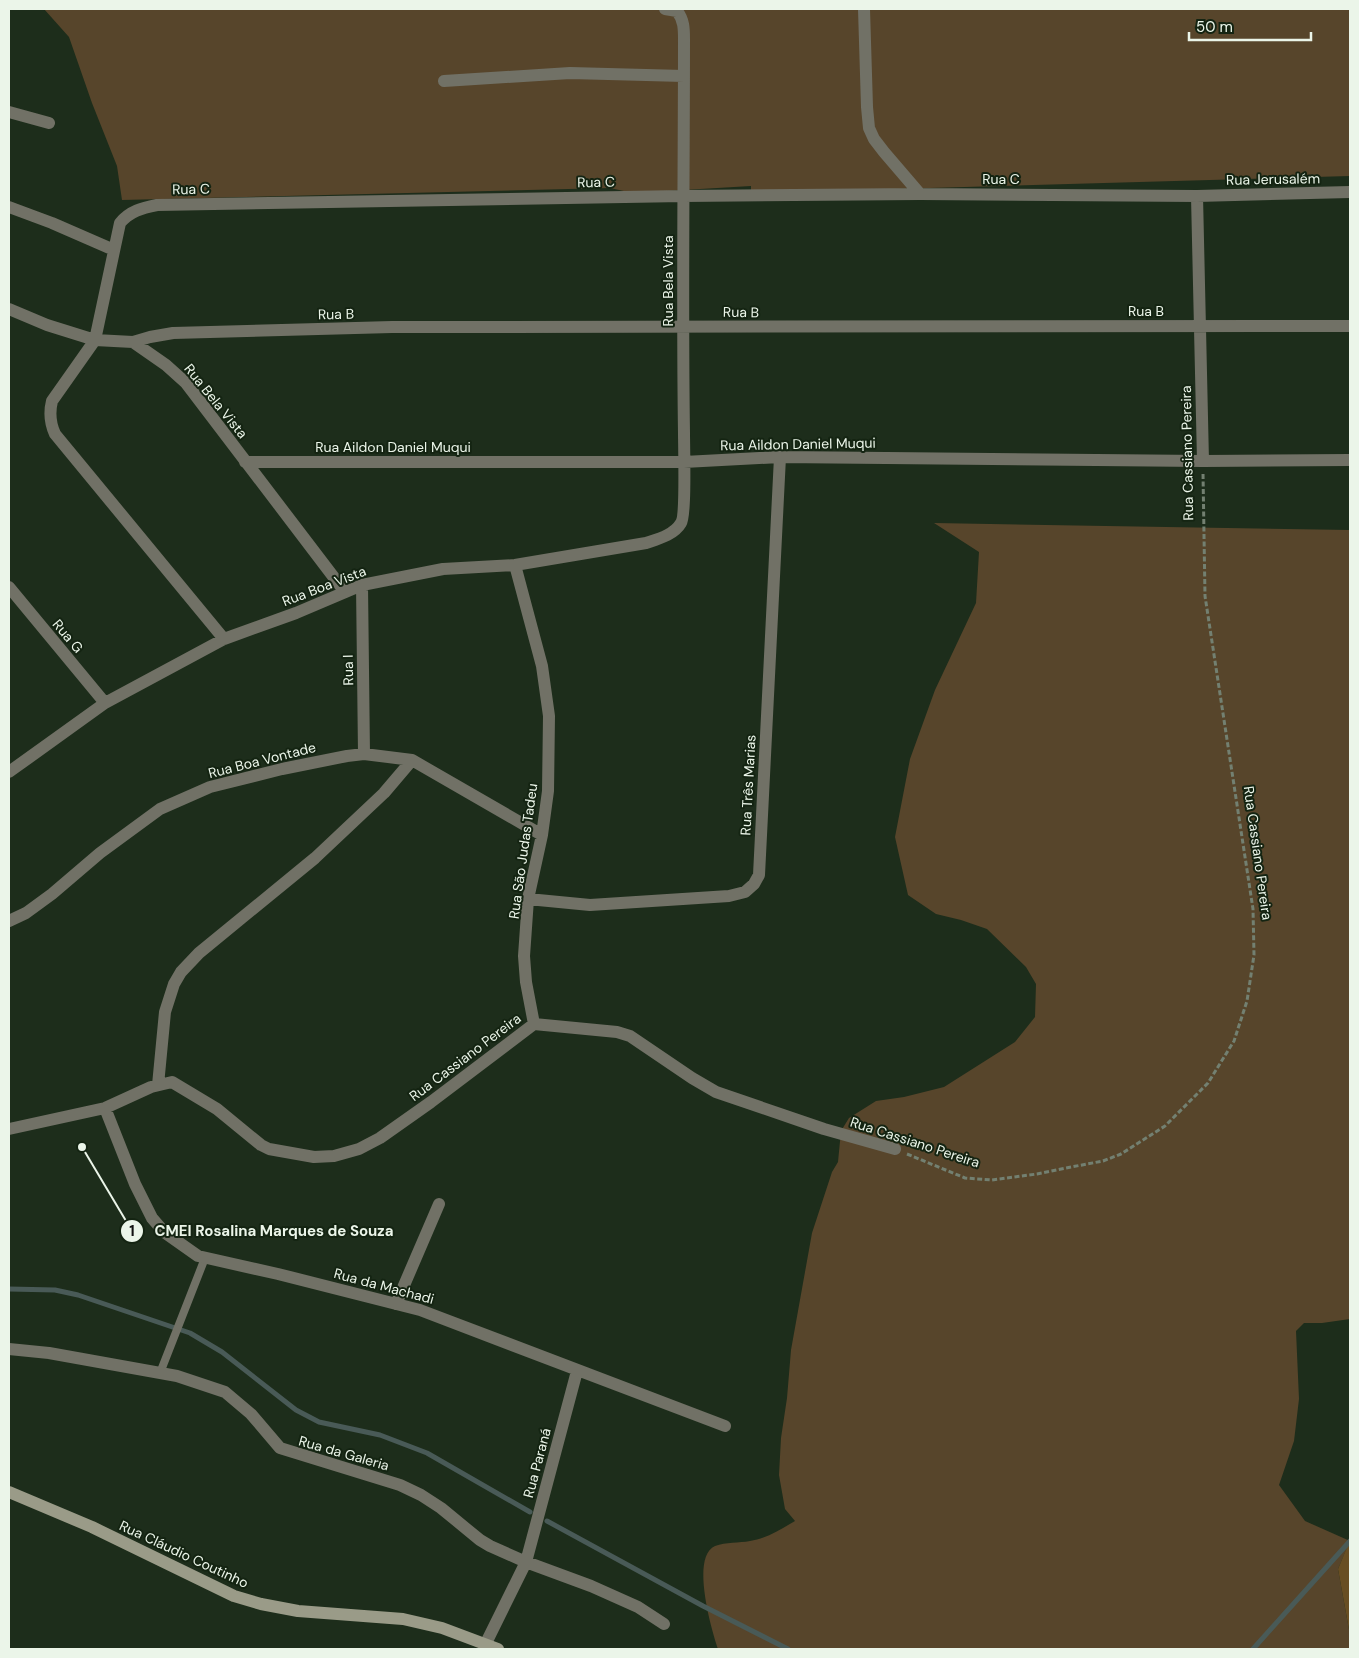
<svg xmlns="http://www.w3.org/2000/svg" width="1359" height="1658" viewBox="0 0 1359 1658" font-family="'DM Sans',sans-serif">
<rect width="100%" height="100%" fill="#1d2d1b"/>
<path fill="#57452b" d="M44,9H1350V176L751,193V186L633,193L610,188L122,200L117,166L92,103L69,37Z
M934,523L1350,530V1319L1322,1323H1304L1296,1331L1299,1399L1294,1441L1279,1485L1305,1521L1350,1541L1338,1569L1350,1635V1649H718C712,1631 690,1557 715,1546C726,1542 739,1543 750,1541C766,1539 781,1529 795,1521L785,1509L779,1475L781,1438L787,1398L791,1350L812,1233L832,1172L838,1162L841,1131L849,1118L876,1101L904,1097L944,1087L1015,1042L1035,1017L1036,984L1026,967L987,929L961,920L936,914L908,895L895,837L910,759L935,690L976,603L979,552Z"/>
<path fill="#684e23" d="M1350,1540V1635L1338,1569Z"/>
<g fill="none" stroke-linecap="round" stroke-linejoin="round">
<path stroke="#495a57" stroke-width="5" d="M9,1289L55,1290L78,1295L190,1333L222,1352L296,1410L319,1422L380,1435L427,1453L530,1512
M547,1521L703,1606L788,1649
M1253,1649L1350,1541"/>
<path stroke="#738071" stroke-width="3" stroke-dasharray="5 2.5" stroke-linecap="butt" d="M907,1154L965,1178L992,1180L1037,1174L1066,1168L1103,1161L1121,1154L1165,1126L1208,1083L1234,1041L1247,1001L1254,955L1253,909L1205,596L1203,473"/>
<path stroke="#717166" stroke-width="8" d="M160,1373L205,1258"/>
<path stroke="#717166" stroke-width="12" d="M864,9L867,107L869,128L874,139L884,152L920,194
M444,81L570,73L684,76
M9,112L49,123
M1197,196L1203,461
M9,207L52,223L114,250
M9,309L47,325L95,340L133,342L166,365L186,383L345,592
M133,342L150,337L173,333L392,327L1350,326
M245,462H684L780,457L1203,461L1350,460
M515,565L542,666L549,716L548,791L542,835L528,899L524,956L526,982L534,1024
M362,585L364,754
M9,587L105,703
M224,639L55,434C50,423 49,413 52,401L95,340L120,223C130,211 142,208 157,205L683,196L920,194L1197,196L1350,192
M9,772L105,703L224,639L296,613L362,585L443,569L515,565L646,543C658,539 674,535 681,523C686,516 684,446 684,433C682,302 684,171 684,39C684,29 684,20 677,11L665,9
M528,899L590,905L729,896L745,892L754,884L759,875L780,457
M9,921L26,913L52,894L100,853L160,809L210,787L282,769L347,756L364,754L412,760L542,835
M158,1085L165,1012L174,984L181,972L199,953L315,858L384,793L412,760
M105,1108L135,1184L152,1218L164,1232L198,1256L278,1274L420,1310L725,1426
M9,1129L105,1108L151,1087L172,1082L217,1109L261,1145L269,1149L314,1157L334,1156L359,1149L380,1138L431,1102L534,1024L617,1032L630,1036L692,1078L716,1092L824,1129L895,1149
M396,1304L439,1204
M9,1349L49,1353L177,1376L225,1392L251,1414L280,1448L400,1485L421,1495L441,1508L480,1540L490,1546L526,1562L591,1586L638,1607L664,1624
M486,1643L526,1562L577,1371"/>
<path stroke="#9a9b88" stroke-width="12" d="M9,1492L92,1527L234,1596L261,1604L298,1611L403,1619L442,1628L498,1649"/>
</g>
<g text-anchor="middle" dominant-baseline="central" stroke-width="4" stroke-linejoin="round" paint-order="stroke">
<g font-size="14" fill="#ebf5e9" stroke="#142412">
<text x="1001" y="179">Rua C</text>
<text transform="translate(1273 179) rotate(-1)">Rua Jerusalém</text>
<text transform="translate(596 182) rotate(-1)">Rua C</text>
<text transform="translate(191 189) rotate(-1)">Rua C</text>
<text transform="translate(668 281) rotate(-90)">Rua Bela Vista</text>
<text x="1146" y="311">Rua B</text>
<text transform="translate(741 312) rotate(1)">Rua B</text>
<text transform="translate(336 314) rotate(-1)">Rua B</text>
<text transform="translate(216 401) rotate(51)">Rua Bela Vista</text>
<text transform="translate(798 444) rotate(-1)">Rua Aildon Daniel Muqui</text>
<text x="393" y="447">Rua Aildon Daniel Muqui</text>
<text transform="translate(1187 453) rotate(-91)">Rua Cassiano Pereira</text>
<text transform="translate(324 586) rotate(-21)">Rua Boa Vista</text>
<text transform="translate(68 636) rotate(50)">Rua G</text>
<text transform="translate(348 670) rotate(-91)">Rua I</text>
<text transform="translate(262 760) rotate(-14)">Rua Boa Vontade</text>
<text transform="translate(748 785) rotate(-87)">Rua Três Marias</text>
<text transform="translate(523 851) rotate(-82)">Rua São Judas Tadeu</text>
<text transform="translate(1258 853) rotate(82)">Rua Cassiano Pereira</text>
<text transform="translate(465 1057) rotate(-37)">Rua Cassiano Pereira</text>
<text transform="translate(915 1142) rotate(18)">Rua Cassiano Pereira</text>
<text transform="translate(384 1286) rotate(15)">Rua da Machadi</text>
<text transform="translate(344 1453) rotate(16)">Rua da Galeria</text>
<text transform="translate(537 1463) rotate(-75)">Rua Paraná</text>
<text transform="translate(184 1554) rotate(25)">Rua Cláudio Coutinho</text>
</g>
</g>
<path fill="none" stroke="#ebf5e9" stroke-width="2" d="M82 1147L132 1231"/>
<g fill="#ebf5e9" stroke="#142412" stroke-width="2">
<circle cx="82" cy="1147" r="5"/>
<circle cx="132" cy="1231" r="12"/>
</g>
<g font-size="15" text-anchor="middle" font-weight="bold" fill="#111">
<text x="132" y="1236">1</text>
</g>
<g font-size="15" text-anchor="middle" font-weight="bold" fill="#ebf5e9" stroke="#142412" stroke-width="4" stroke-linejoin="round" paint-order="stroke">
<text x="274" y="1236">CMEI Rosalina Marques de Souza</text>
</g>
<rect width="1359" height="1658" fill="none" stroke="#ebf5e9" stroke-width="20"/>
<path d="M1189 32v8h122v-8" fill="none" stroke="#ebf5e9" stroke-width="2.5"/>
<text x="1196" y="32" font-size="15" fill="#ebf5e9" stroke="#142412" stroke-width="4" paint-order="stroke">50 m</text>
</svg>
